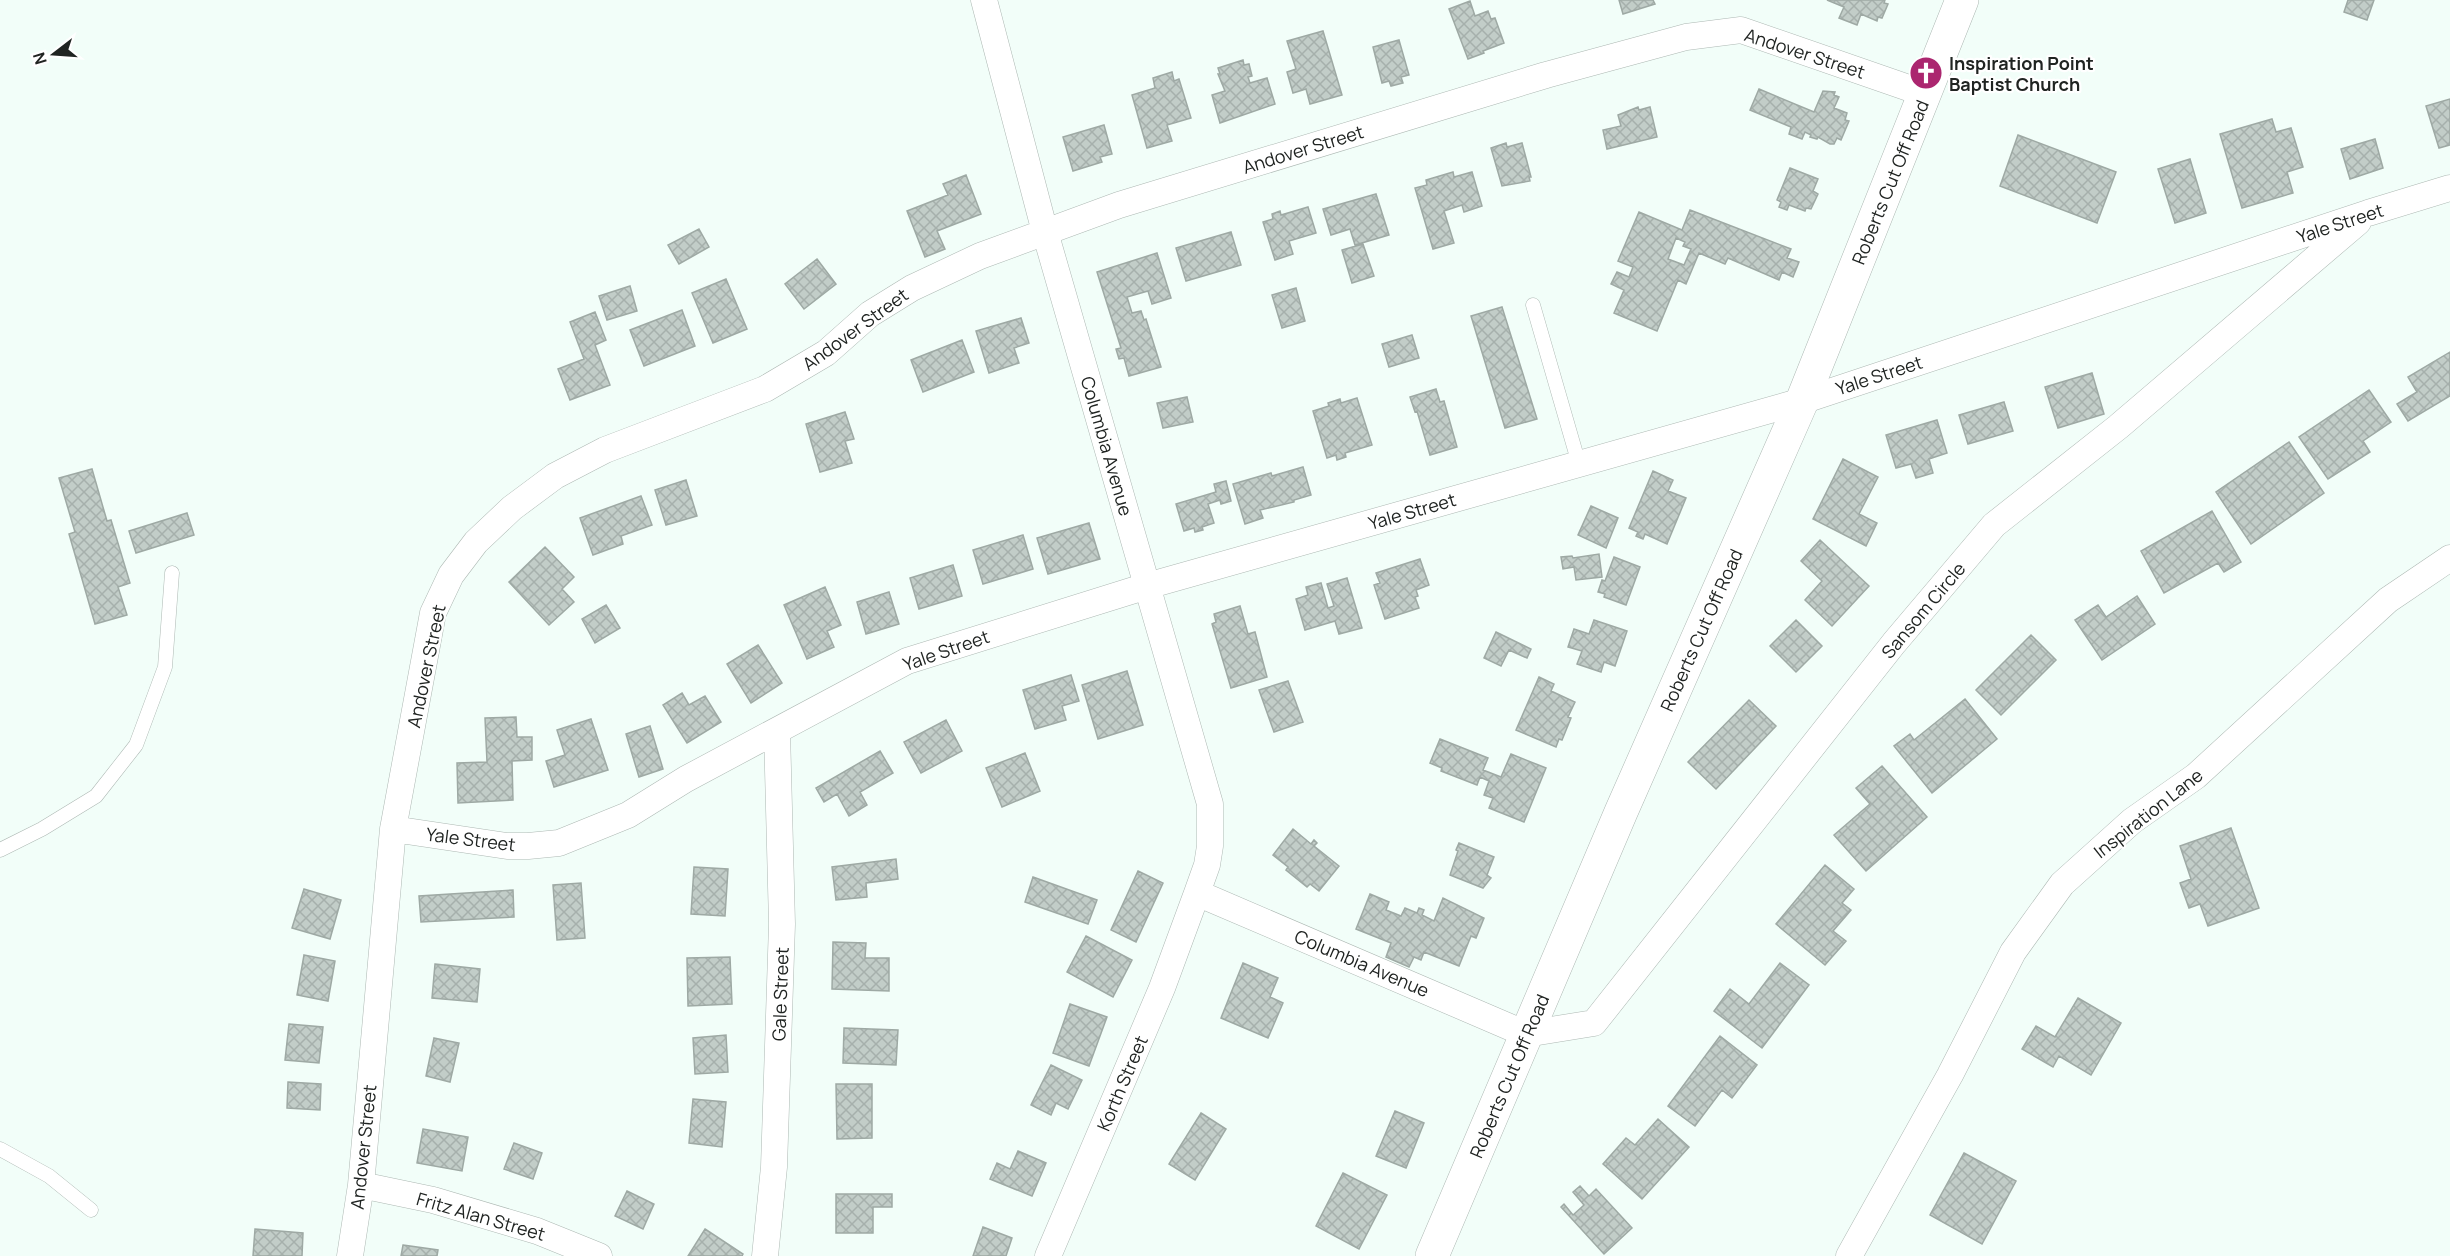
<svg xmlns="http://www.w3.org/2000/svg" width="2450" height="1256" viewBox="0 0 2450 1256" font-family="Manrope,sans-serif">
<defs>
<pattern id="building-cross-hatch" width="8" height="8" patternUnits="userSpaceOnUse" patternTransform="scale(1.5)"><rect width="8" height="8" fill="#c2cdc8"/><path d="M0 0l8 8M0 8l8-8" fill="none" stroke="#a6b0ac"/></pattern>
</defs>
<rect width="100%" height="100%" fill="#f2fef9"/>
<path fill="url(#building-cross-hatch)" stroke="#9ea9a4" stroke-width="1.5" fill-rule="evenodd" d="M1619,0H1653L1655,4L1623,14Z
M1827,0H1885L1884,3L1888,4L1882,18L1878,17L1877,21L1861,14L1857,25L1839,18L1844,7Z
M2348,0H2374L2367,20L2344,12Z
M1470,1L1475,16L1488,11L1491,19L1495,18L1504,43L1483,51L1484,53L1468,59L1449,9Z
M1323,31L1342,95L1310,104L1306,89L1293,93L1287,72L1296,69L1287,41Z
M1399,40L1409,75L1401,77L1403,83L1391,86L1389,81L1382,83L1373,47Z
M1243,60L1244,65L1249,64L1252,76L1248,77L1250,83L1267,78L1275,104L1220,123L1212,95L1225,91L1218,74H1220L1218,68Z
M1172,72L1174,81L1179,79L1191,118L1167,125L1172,141L1147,148L1132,95L1155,88L1153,78Z
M1759,89L1814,112L1823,91L1835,92L1834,95L1839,97L1834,108L1847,113L1845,120L1849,121L1841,140L1837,138L1834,144H1830L1818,137L1817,139L1810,137L1811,135L1805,132L1802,139L1789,134L1791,127L1750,110Z
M2450,99V145L2439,148L2426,106Z
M1638,107L1639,110L1650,107L1657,137L1607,149L1603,130L1621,126L1618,115Z
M2272,119L2276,132L2291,128L2303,167L2287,172L2293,193L2242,208L2220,134Z
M1104,125L1112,154L1100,157L1102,162L1073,171L1063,137Z
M2018,135L2116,172L2097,223L2000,186Z
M2375,139L2383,168L2350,179L2341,149Z
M1506,143L1507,147L1522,143L1531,177H1529L1530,181L1502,186L1491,148Z
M2190,159L2206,213L2175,223L2158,169Z
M1790,168L1818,179L1813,191L1818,194L1811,209L1806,208L1805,211L1789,205L1787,210L1779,207L1781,202L1777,200Z
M1453,172L1454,177L1472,172L1482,206L1464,212L1462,205L1444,211L1454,243L1433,249L1415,188L1427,185L1426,180Z
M966,175L981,214L937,231L945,249L925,257L907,211L948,195L943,184Z
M1376,194L1389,235L1355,245L1350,229L1331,235L1323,209Z
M1308,207L1316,233L1289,241L1293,254L1275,260L1263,222L1273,219L1272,214L1280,211L1281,215Z
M1690,210L1791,249L1787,258L1799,262L1793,277L1782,272L1779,280L1728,258L1725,264L1699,253L1686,284L1678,280L1657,331L1614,313L1624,290L1611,284L1617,272L1629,277L1633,267L1618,261L1639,212L1682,230ZM1676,238L1685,242L1683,246L1691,249L1684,265L1668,259Z
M699,229L709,247L679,264L668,245Z
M1231,232L1241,265L1186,281L1176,248Z
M1363,244L1374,276L1352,283L1342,250Z
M1157,253L1171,298L1152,304L1148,291L1127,297L1132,313L1141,311L1144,320L1146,319L1161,367L1129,376L1124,358L1119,359L1116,349L1121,348L1097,272Z
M817,259L836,284L804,309L785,284Z
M726,279L747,329L713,343L692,293Z
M630,286L637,311L607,320L599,296Z
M1296,288L1305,321L1282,328L1272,295Z
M1502,307L1537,419L1505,428L1471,316Z
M682,310L695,346L644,366L630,330Z
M595,312L606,340L595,345L610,385L570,400L558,369L584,359L570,322Z
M1021,318L1029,343L1014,348L1019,363L989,373L976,331Z
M1412,335L1419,358L1389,367L1382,344Z
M962,340L974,372L923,392L911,360Z
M2450,352V396L2408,421L2397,404L2417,392L2408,377Z
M2092,373L2104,414L2058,428L2045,387Z
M1436,389L1440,402L1444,401L1457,447L1430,455L1417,411L1415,412L1410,397Z
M2369,390L2391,422L2363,441L2370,452L2328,479L2299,437Z
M1187,397L1193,422L1163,428L1157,403Z
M1357,398L1372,445L1345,453L1346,457L1337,460L1336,455L1327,458L1313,411L1329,406L1328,403L1340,399L1341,403Z
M2004,402L2013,431L1968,444L1959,415Z
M845,412L854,439L845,441L852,463L820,472L806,424Z
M1937,420L1947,453L1929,459L1933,473L1916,478L1911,464L1896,468L1886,435Z
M2289,442L2324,493L2251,544L2216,492Z
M1843,459L1878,477L1859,514L1877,523L1866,546L1813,519Z
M1303,467L1311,495L1294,500V502L1260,510L1263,518L1245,524L1233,484L1271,473L1272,476Z
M92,469L107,521L111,520L130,583L118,587L127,615L95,624L69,534L75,532L59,478Z
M1653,471L1673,480L1668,491L1686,498L1667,544L1645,534L1643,539L1636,536L1638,532L1629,528Z
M686,480L697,516L666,525L655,490Z
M1226,481L1231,501L1221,504L1220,500L1208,504L1214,523L1202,527L1203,530L1195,532L1194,528L1184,531L1176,504L1216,492L1214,484Z
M641,496L652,525L621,536L623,544L593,555L580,518Z
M1591,506L1618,518L1606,548L1578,535Z
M2212,511L2241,562L2224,572L2218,563L2164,593L2141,551Z
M187,513L194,535L136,553L129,531Z
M1089,523L1100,559L1048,574L1037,538Z
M1023,535L1033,569L983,584L973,550Z
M1820,540L1869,586L1832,626L1805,600L1822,581L1801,561Z
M545,547L574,577L562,589L574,602L549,625L509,582Z
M1599,554L1602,577L1576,580L1574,567L1563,569L1561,557L1572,556L1573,558Z
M1614,557L1640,567L1626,605L1604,597L1605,594L1598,592L1602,580L1605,581Z
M1420,559L1429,585L1416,590L1418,596L1415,597L1419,608L1385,619L1374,585L1380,583L1376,573Z
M953,565L962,596L919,609L910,578Z
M1347,578L1362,628L1339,634L1335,621L1305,630L1296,599L1308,595L1306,587L1321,583L1328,608L1334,606L1327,584Z
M825,587L841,625L827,631L834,647L807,659L784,605Z
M889,592L899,624L866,634L857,602Z
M2137,596L2155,624L2102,660L2075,620L2098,605L2106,617Z
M606,605L620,628L595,643L582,619Z
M1240,606L1248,634L1255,632L1267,677L1231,688L1212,624L1216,622L1214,614Z
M1594,620L1627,631L1615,666L1604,662L1601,672L1577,664L1582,651L1568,647L1574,629L1589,634Z
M1796,620L1822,646L1796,672L1770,646Z
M1496,632L1531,649L1527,658L1509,650L1501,666L1484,658Z
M2031,635L2056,660L2001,715L1976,690Z
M758,645L782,683L751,703L727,664Z
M1127,671L1143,725L1098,739L1082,685Z
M1071,675L1079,701L1062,706L1066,720L1035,729L1023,690Z
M1539,677L1554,684L1551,691L1575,702L1568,717L1571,718L1562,740L1559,739L1556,747L1516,730Z
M1288,681L1303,722L1274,732L1259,690Z
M682,693L689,705L705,696L721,722L687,743L663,705Z
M1965,699L1997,739L1932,793L1894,746L1910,734L1914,740Z
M1749,700L1776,726L1716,789L1688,762Z
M516,717L517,737H532V760L512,761L513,800L458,803L457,763L487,762L485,718Z
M591,719L608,770L554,787L546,761L565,755L557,730Z
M946,720L962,751L921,773L904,742Z
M650,726L663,769L639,777L626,734Z
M1440,739L1488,758L1483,770L1501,777L1511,754L1546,768L1524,822L1489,808L1493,798L1484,795L1489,781L1480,777L1477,785L1441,771L1442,768L1430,763Z
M880,751L893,773L860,792L867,805L849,816L837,794L824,802L816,788Z
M1025,753L1040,791L1002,807L986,768Z
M1882,766L1927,817L1866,871L1834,835L1870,804L1856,788Z
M2231,828L2259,908L2208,926L2200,904L2189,908L2180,883L2191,879L2180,846Z
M1293,829L1311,844L1314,840L1317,843L1314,846L1339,866L1319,891L1310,884L1307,887L1286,870L1288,867L1273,855Z
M1459,843L1494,857L1487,875L1491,878L1483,888L1450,875L1458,851L1456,850Z
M896,859L898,879L866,883L867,897L836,900L832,867Z
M1825,865L1854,889L1842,903L1851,910L1833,931L1846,941L1825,965L1776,924Z
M694,867L728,869L725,916L691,914Z
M1138,871L1163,883L1136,942L1111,930Z
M1033,877L1097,900L1088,924L1025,902Z
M581,883L585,938L557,940L553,885Z
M304,889L341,900L330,939L292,928Z
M513,890L514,917L421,922L419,896Z
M1370,894L1389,902L1386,910L1401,916L1405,908L1417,913L1419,908L1424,910L1422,915L1434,921L1443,898L1484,918L1476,938L1471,936L1459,966L1424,952L1421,960L1414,957L1409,967L1386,957L1391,943L1356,929Z
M1086,936L1132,960L1113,997L1067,972Z
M833,942L866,943L865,958H889V991L832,989Z
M304,955L335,961L328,1001L297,995Z
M730,957L732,1004L688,1006L687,958Z
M1243,963L1278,978L1270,997L1283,1003L1268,1038L1221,1018Z
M1780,963L1809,985L1762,1048L1714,1011L1730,989L1749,1004Z
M435,964L480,969L477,1002L432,998Z
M2078,998L2121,1023L2091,1075L2059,1056L2053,1067L2022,1049L2036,1026L2055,1037Z
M1070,1004L1107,1017L1089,1066L1053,1053Z
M289,1024L323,1027L319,1063L285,1060Z
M844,1028L898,1030L896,1065L843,1063Z
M726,1035L728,1072L695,1074L693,1038Z
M1720,1036L1757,1065L1732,1098L1722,1090L1695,1126L1668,1106Z
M434,1038L459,1043L450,1082L426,1076Z
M1051,1065L1082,1080L1068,1109L1056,1103L1051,1115L1031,1105Z
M288,1082L321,1084L320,1110L287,1108Z
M836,1084H872V1138L837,1139Z
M693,1099L726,1102L722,1147L689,1143Z
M1395,1111L1424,1123L1406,1168L1376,1156Z
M1201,1113L1226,1129L1195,1180L1169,1164Z
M1658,1119L1689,1147L1642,1199L1603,1164L1626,1138L1635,1145Z
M423,1129L468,1137L462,1171L417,1163Z
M514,1143L542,1153L533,1179L504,1169Z
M1018,1151L1046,1163L1032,1196L990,1179L997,1163L1010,1169Z
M1964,1153L2016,1181L1982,1244L1930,1215Z
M1343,1173L1387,1195L1359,1249L1316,1226Z
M1580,1186L1589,1196L1596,1189L1632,1228L1604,1254L1561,1207L1564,1204L1573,1215L1584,1205L1573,1192Z
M627,1191L654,1204L643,1229L615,1216Z
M836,1194H892V1207H873V1233H836Z
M983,1227L1012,1238L1006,1256H973Z
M255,1229L303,1233L302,1256H253Z
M705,1229L743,1254L742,1256H688Z
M403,1245L438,1250L437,1256H401Z"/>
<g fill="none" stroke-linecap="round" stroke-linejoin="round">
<defs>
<path id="lane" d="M1533,305L1579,464
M0,850L42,829L96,796L136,745L165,667L172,573
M0,1149L49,1176L91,1210"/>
<path id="street" d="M984,0L1045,232L1210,804V846L1207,865L1197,893L1162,988L1048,1256
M393,829L507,846H528L559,843L628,815L686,779L907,661L1147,586L1802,401L2368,213L2450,188
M1197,893L1526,1034L1594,1023L1894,643L1994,525L2118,427L2358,222
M361,1185L433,1200L537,1231L599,1256
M350,1256L361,1185L393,829L433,613L451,575L476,542L512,508L555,476L605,450L765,389L826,353L870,314L912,288L980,256L1119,205L1546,75L1686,37L1741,30L1926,94
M765,1256L774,1167L782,924L777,731
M1849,1256L1950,1075L2013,952L2062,884L2132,821L2196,776L2388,600L2450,558"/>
<path id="secondary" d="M1432,1256L1621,812L1802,401L1962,0"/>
</defs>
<use href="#lane" stroke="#adb8b3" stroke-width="15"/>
<use href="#street" stroke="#adb8b3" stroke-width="27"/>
<use href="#secondary" stroke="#adb8b3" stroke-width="34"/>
<use href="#lane" stroke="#fff" stroke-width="14"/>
<use href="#street" stroke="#fff" stroke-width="26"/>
<use href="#secondary" stroke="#fff" stroke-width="33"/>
</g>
<defs>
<symbol id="church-disc" viewBox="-11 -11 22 22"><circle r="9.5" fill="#ab266f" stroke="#fff"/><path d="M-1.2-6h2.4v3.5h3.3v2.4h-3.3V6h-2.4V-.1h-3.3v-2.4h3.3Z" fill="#fff"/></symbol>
</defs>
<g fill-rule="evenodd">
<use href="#church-disc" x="1907" y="54" width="38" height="38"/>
</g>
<g text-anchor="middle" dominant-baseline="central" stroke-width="4.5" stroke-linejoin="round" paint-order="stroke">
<g font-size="18" fill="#202422" stroke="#fff">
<text transform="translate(1805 53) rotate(18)">Andover Street</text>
<text transform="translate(1303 149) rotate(-17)">Andover Street</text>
<text transform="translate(1890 182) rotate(-68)">Roberts Cut Off Road</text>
<text transform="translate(2340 223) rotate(-18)">Yale Street</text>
<text transform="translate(855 329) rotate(-36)">Andover Street</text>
<text transform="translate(1879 375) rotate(-18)">Yale Street</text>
<text transform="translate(1107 446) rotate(74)">Columbia Avenue</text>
<text transform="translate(1412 511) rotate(-16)">Yale Street</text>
<text transform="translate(1923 610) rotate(-50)">Sansom Circle</text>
<text transform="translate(1701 630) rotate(-66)">Roberts Cut Off Road</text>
<text transform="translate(946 650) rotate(-19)">Yale Street</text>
<text transform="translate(426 666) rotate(-78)">Andover Street</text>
<text transform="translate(2148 813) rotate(-38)">Inspiration Lane</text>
<text transform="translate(471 839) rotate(7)">Yale Street</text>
<text transform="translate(1362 963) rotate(23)">Columbia Avenue</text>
<text transform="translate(780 994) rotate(-88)">Gale Street</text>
<text transform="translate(1509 1076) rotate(-67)">Roberts Cut Off Road</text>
<text transform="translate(1122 1083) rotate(-67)">Korth Street</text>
<text transform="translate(363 1147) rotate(-84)">Andover Street</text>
<text transform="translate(481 1216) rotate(16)">Fritz Alan Street</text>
</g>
<g font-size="18" font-weight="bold" fill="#202422" stroke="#fff" text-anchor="start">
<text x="1949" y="63">Inspiration Point<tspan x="1949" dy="21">Baptist Church</tspan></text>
</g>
</g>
<g transform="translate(54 54) rotate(253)" stroke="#ffffff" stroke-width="4.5" paint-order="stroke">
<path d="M0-4.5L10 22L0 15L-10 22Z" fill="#202422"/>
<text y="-9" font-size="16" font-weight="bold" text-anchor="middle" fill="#202422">N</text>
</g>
</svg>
